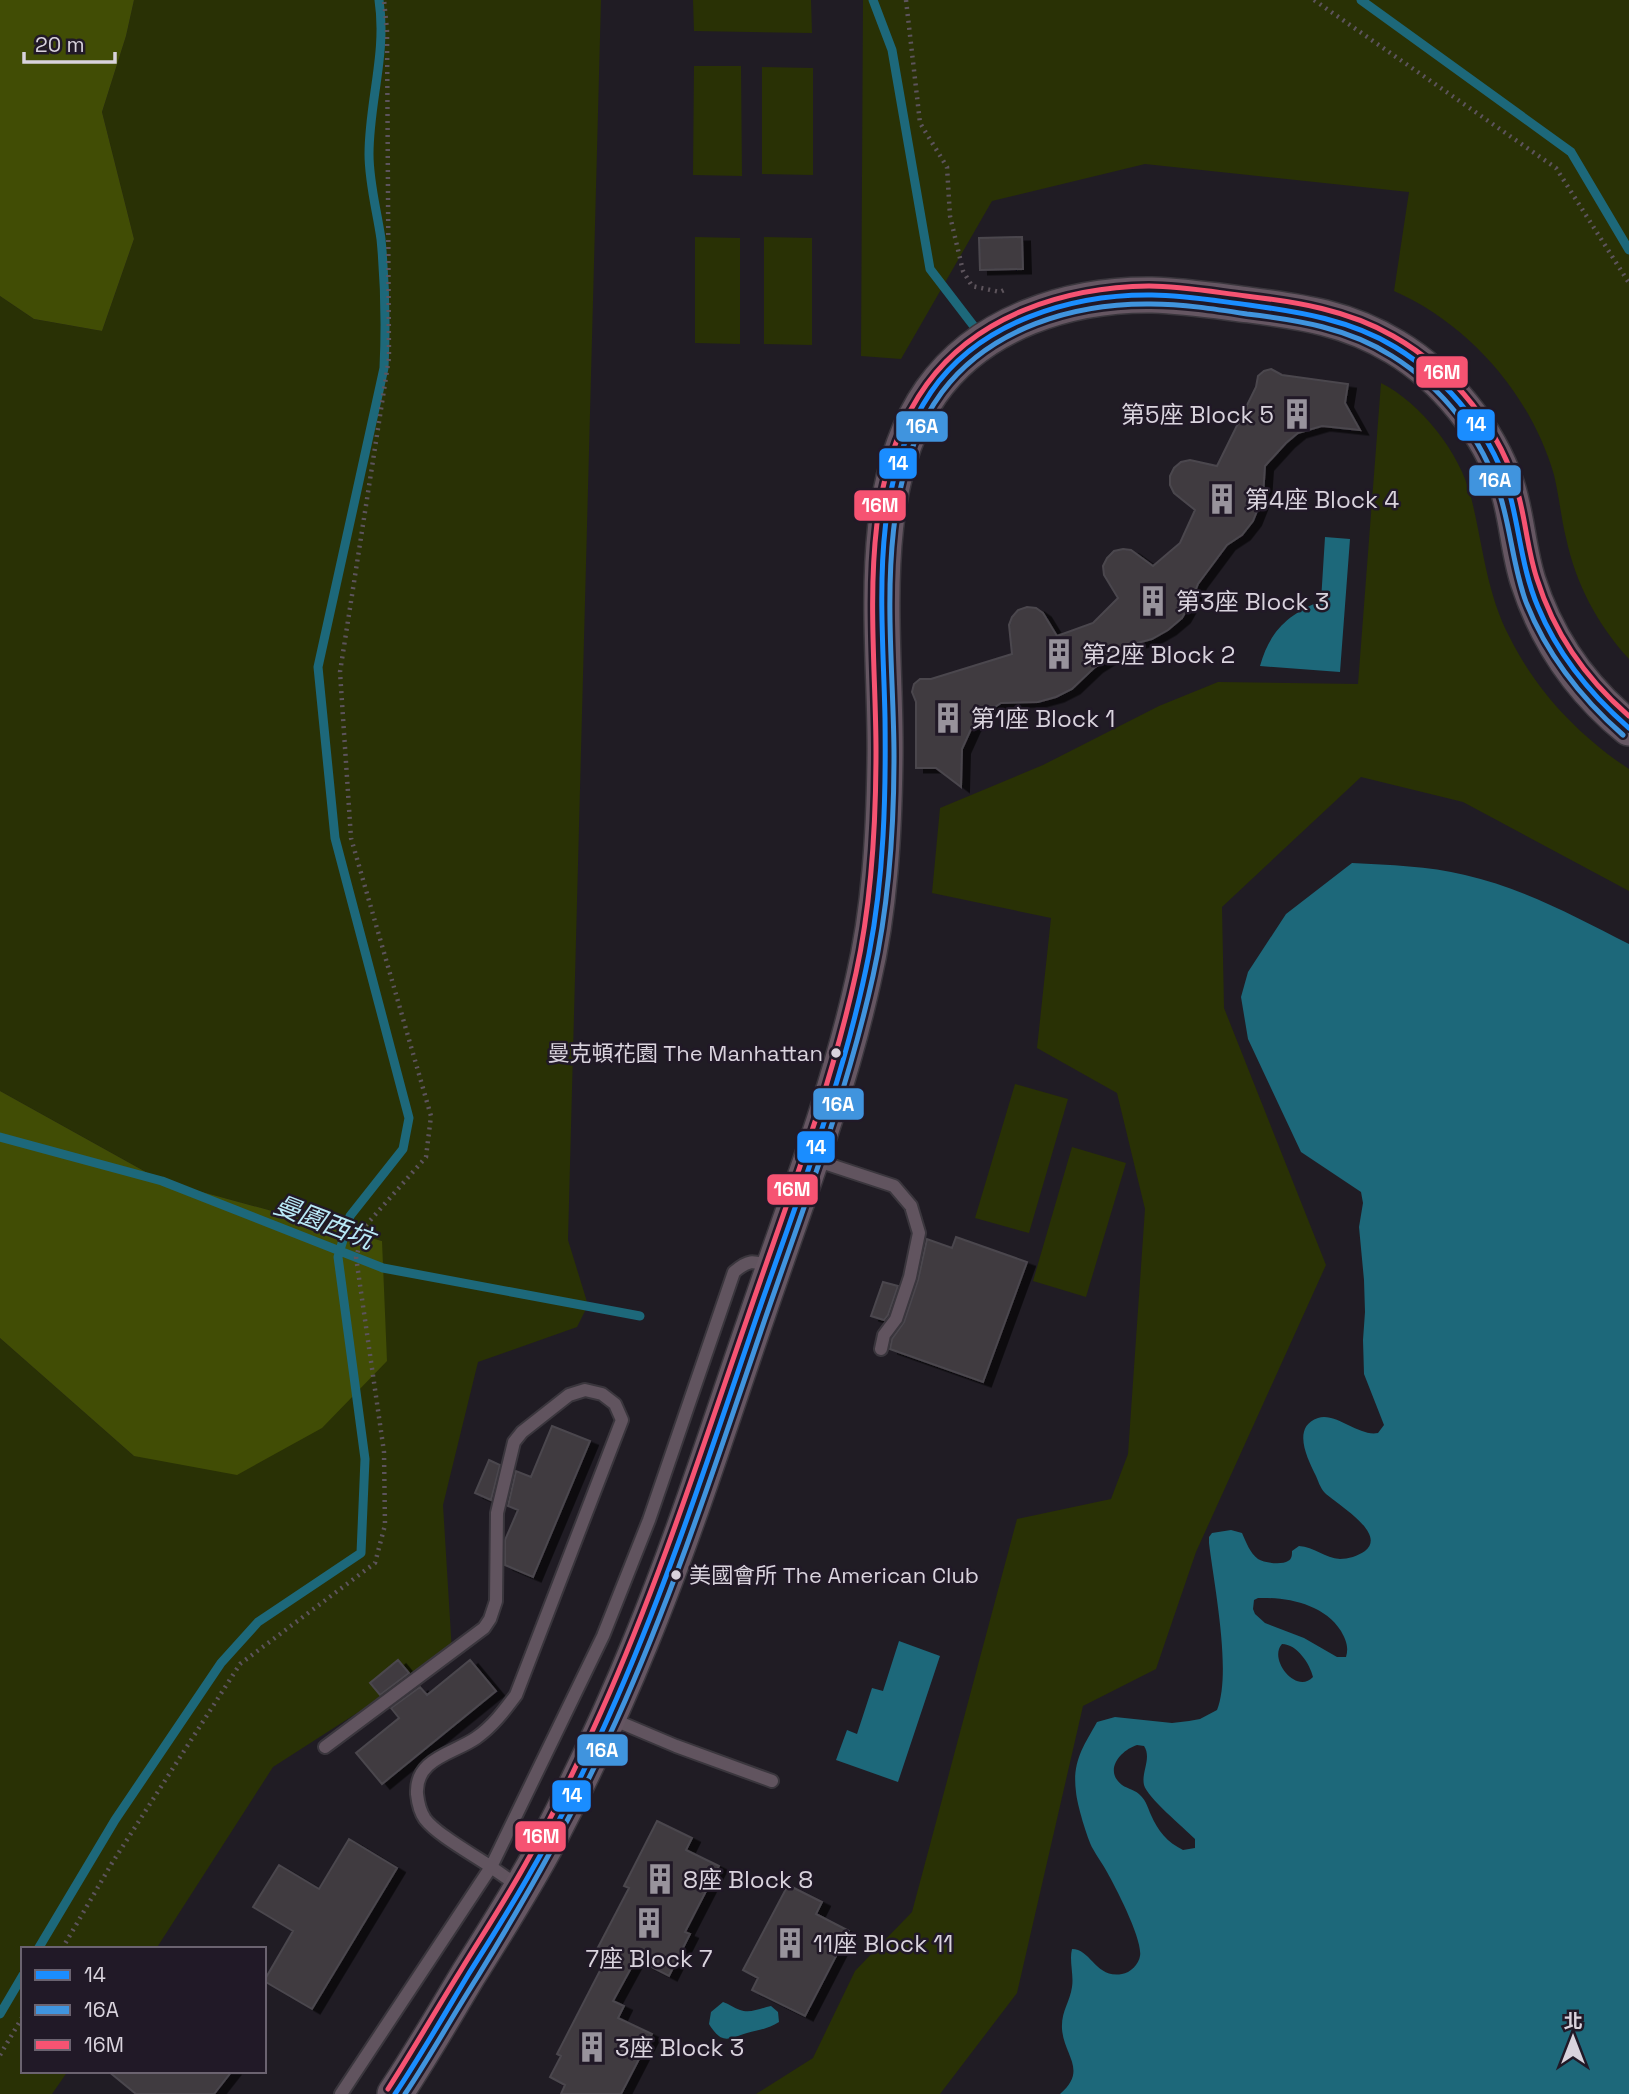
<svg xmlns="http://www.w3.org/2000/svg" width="1629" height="2094" viewBox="0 0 1629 2094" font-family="'Space Grotesk','Noto Sans TC',sans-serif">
<defs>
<filter id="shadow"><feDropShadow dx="8" dy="4.5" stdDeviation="0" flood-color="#0009"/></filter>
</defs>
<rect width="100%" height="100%" fill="#201c24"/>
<path fill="#293105" d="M134,0H601L568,1240L588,1305L577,1327L478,1362L443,1505L452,1652L273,1767L156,1949H23V2071H68L52,2094H0V1338L134,1456L382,1241L162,1181L0,1091V296L34,319L102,331L134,239L102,112L126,36Z
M693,0H811L812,33L694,31Z
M863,0H1629V659C1597,624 1576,584 1566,538C1561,517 1559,496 1554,475C1531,395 1469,324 1394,291L1409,192L1145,164L992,201L901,359L861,356Z
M694,66H741L742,176L693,175Z
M762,67L813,68V175L762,174Z
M695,237L740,238V344L695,343Z
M764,237L812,238V345L764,344Z
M1381,383C1421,403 1460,453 1471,497C1483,545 1486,591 1509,636C1536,691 1579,736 1629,769V891L1463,802L1361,777L1222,907L1224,1008L1326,1265L1196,1552L1156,1669L1083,1706L1017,1993L940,2094H756L813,2058L855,1971L912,1912L1017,1519L1111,1499L1128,1454L1145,1209L1117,1093L1037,1048L1051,918L932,893L940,808L1043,765L1159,706L1218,682L1358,684Z
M1015,1084L1068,1099L1029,1233L975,1218Z
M1072,1147L1126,1163L1086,1297L1033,1281Z"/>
<path fill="#414d05" d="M0,0H134L126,36L102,112L134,239L102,331L34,319L0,296Z
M0,1091L162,1181L382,1241L387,1361L322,1428L237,1475L134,1456L0,1338Z"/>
<path fill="#1d687a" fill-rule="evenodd" d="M1325,537L1350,539L1340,672L1260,666C1270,631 1287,615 1321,601Z
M1352,863C1390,865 1428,866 1465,875C1523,888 1576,917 1629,944V2094H1060C1088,2070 1064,2056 1062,2029C1061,2011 1070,2002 1072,1987C1074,1975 1069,1961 1072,1949C1091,1949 1096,1979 1122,1974C1130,1973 1139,1964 1140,1956C1143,1940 1116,1888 1107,1872C1103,1864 1097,1857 1093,1849C1087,1838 1077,1804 1076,1792C1072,1762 1083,1747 1097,1722L1115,1717L1172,1723L1189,1721L1200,1719L1217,1710C1232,1673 1214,1585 1209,1543V1537L1212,1533L1231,1530L1242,1533C1246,1542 1250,1553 1258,1559C1264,1563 1282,1565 1288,1561C1292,1559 1292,1555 1292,1551L1299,1546C1314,1547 1325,1558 1340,1559C1348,1559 1358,1556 1365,1551C1388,1533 1335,1503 1325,1493C1320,1488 1318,1480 1315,1474C1308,1459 1291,1427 1318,1418C1336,1412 1359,1437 1378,1433L1384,1425L1364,1374L1363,1340L1365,1312L1364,1280L1359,1227L1363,1203L1361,1192L1301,1152L1248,1039L1241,997L1248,972L1286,914ZM1258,1598C1287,1597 1324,1604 1341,1631C1346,1640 1349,1647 1346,1657H1337L1304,1638L1265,1623L1255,1614L1253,1609L1254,1600ZM1282,1644C1297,1644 1310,1664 1313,1677C1296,1695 1268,1659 1282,1644ZM1137,1745L1144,1746C1152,1758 1141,1772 1144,1785C1147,1797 1184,1828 1195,1839V1848L1183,1850C1167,1842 1158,1831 1151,1815C1148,1808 1146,1801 1141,1796C1136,1790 1128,1789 1122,1785C1103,1770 1121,1750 1137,1745Z
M899,1641L940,1656L898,1782L836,1760L847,1730L857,1734L872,1688L883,1691Z
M723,2002C729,2004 734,2008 740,2010C750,2014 761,2008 771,2006L778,2012L779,2022C768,2029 759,2030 747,2033C728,2039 722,2045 709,2024L711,2012Z"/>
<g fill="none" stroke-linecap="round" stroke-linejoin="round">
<path stroke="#1d687a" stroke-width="9" d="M873,0L892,50L930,269L976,329
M1361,0L1571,152L1629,250
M0,1137L162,1181L383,1268L640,1316
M38,1949L115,1820L221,1663L258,1622L361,1553L365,1459L338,1257L350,1216L403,1149L409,1118L335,838L318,667L384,368C386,326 385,281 381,239C377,211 369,183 369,154C369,102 387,53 379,0
M0,2014L23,1975"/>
</g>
<path fill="#3f3b41" stroke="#4b474e" stroke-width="2" filter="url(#shadow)" d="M1022,237L1023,269L980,270L979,238Z
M1271,369L1282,375L1348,384L1345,403L1360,430L1322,426L1298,433L1286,443L1265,466L1263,496L1253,521L1242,535L1227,545L1198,584L1191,602L1182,618L1168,630L1152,639L1134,644L1113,656L1094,668L1072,689L1056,697L1038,702L1001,703L983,715L972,727L962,749L961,787L936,768H916V702L912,692L914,684L920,679H931L1012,654L1009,625L1012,617L1018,610L1027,607L1036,608L1043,613L1057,636L1093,623L1118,598L1104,575L1103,566L1107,558L1114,551L1123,549L1131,550L1153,566L1180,543L1195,510L1174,493L1170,485V476L1174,468L1181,462L1190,460L1217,466L1256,387L1258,376L1264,371Z
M956,1237L1027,1262L983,1382L890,1349L892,1339L904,1322L918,1280L927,1239L952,1248Z
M883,1282L898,1286L888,1315L884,1320L871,1316Z
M552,1426L590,1441L533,1577L505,1565V1540L518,1510L508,1506L516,1471L531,1477Z
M489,1460L500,1465L491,1500L475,1493Z
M398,1660L409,1673L380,1695L370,1683Z
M470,1660L496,1691L382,1784L356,1753L399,1718L391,1708L420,1687L427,1695Z
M657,1821L692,1838L686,1850L719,1866L685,1932L690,1934L669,1976L636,1959L613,2001L624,2006L618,2018L652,2034L621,2094H561L565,2085L550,2077L561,2056L557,2054L606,1959L595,1953L629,1888L624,1886Z
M349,1839L397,1868L312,2009L264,1981L293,1931L253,1907L279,1865L319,1889Z
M788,1885L822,1902L816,1914L849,1931L805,2016L752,1990L758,1978L743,1970Z
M108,2071H232L214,2094H136Z"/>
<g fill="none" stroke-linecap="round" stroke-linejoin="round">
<defs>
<path id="lane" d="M815,1160L894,1186L911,1206L919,1233L910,1277L896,1319L884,1335L881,1349
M612,1719L676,1746L772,1781
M325,1747L484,1628L490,1619L496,1601L497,1513L514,1442L522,1432L569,1395L585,1390L602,1394L615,1404L622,1420L516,1695C504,1711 493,1726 476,1738C453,1754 415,1758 417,1794C418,1803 420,1812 425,1819C437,1835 474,1855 491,1867L341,2094
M521,1888L491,1867L603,1636L649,1520L734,1272C749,1259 753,1261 770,1266"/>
<path id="secondary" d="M395,2094C421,2055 444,2015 468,1975C495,1932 523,1888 547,1843C581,1778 613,1710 641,1641C685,1534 720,1423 758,1313C795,1204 838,1094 863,981C880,909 884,833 885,759C887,644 861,492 931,392C980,322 1070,294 1152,295C1185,296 1217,301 1249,305C1303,312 1347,318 1395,347C1445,377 1488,430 1507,486C1517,516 1518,550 1528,581C1547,640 1581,689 1629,728"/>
</defs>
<use href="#lane" stroke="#3a363d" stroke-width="16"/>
<use href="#secondary" stroke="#3a363d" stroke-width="38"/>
<path stroke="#5d545c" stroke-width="4.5" stroke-dasharray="2 5" stroke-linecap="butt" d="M906,0L920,123L947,167L950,216L963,271L972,286L1000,292L1004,290
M1314,0L1556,168L1629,283
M62,1949L112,1863L240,1664L375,1563L385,1525L384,1452L356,1257L366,1225L426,1157L431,1116L351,838L340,672L389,358L387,30L384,0
M0,2055L23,2016"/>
<use href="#lane" stroke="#61545f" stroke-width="12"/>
<use href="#secondary" stroke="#655662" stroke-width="35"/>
<defs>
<path id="bus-1" d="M395,2094C421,2055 444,2015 468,1975C490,1940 513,1904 533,1868C561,1820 585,1769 608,1718C667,1587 711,1450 758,1313C799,1195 845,1077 869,954C884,877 886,796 885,718C883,611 867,486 931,392C979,322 1071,294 1152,295C1184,295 1217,301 1249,305C1300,312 1351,320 1395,347C1449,380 1495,437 1511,499C1520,535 1523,572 1538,607C1558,655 1590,694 1629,728"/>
<path id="bus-2" d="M405,2094C431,2055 453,2015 478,1976C529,1893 576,1810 616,1721C675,1590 719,1454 765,1319C804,1206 847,1093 873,976C889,904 894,830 894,756C894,641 869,491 942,392C990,328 1074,303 1151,304C1183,304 1215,309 1247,314C1298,320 1348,328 1392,356C1442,387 1483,438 1500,495C1511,530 1513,567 1526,602C1547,655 1581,698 1623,735"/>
<path id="bus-3" d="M388,2089C413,2050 436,2010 461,1970C483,1934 506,1899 526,1863C554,1814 578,1763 601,1712C658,1585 701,1452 747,1319C786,1205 830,1092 856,973C872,900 876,825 876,751C876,633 853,485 927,384C977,315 1066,287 1149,286C1181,286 1214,292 1246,296C1297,302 1348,310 1393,336C1453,370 1502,430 1519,497C1526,524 1528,552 1537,579C1554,633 1586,679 1629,716"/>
</defs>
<use href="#bus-1" stroke="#211927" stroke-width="10"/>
<use href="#bus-2" stroke="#211927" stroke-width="10"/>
<use href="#bus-3" stroke="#211927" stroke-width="10"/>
<use href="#bus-1" stroke="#1a8dff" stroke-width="5"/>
<use href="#bus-2" stroke="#4094de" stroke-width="5"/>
<use href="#bus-3" stroke="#f65372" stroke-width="5"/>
</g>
<defs>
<symbol id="building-bare" viewBox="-9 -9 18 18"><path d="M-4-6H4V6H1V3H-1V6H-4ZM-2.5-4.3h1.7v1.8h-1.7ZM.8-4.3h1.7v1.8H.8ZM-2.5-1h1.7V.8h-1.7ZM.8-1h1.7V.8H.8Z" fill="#98939c" stroke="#211927" stroke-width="2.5" paint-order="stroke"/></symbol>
</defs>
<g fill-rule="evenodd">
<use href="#building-bare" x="1275" y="392" width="44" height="44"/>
<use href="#building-bare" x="1200" y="477" width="44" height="44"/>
<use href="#building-bare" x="1131" y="579" width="44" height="44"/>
<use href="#building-bare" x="1037" y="632" width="44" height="44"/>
<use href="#building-bare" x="926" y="696" width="44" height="44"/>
<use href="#building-bare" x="638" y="1857" width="44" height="44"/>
<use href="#building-bare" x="627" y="1901" width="44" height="44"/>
<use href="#building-bare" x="768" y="1921" width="44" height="44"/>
<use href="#building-bare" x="570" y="2025" width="44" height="44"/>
</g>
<g fill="#d9d3dd" stroke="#211927" stroke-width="2.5">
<circle cx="836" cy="1053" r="6"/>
<circle cx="676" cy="1575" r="6"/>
</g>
<g text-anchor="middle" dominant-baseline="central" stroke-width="5" stroke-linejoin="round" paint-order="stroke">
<g font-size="22" fill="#d9d3dd" stroke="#211927" text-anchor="end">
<text x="823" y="1053">曼克頓花園 The Manhattan</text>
<text x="689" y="1575" text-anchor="start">美國會所 The American Club</text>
</g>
<g font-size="24" fill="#d9d3dd" stroke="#211927" text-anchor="start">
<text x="1274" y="414" text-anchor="end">第5座 Block 5</text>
<text x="1245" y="499">第4座 Block 4</text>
<text x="1176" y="601">第3座 Block 3</text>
<text x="1082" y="654">第2座 Block 2</text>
<text x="971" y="718">第1座 Block 1</text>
<text x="683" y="1879">8座 Block 8</text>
<text x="813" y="1943">11座 Block 11</text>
<text x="649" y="1958" text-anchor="middle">7座 Block 7</text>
<text x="615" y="2047">3座 Block 3</text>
</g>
<g font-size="26" font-style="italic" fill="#b8e8f6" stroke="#211927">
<text transform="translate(324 1222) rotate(21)">曼園西坑</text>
</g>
</g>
<g stroke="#211927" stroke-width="2.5">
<rect x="1415" y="355" width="54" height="34" rx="7" fill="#f65372"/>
<rect x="1456" y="408" width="40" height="34" rx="7" fill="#1a8dff"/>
<rect x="895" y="410" width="54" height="33" rx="7" fill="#4094de"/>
<rect x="878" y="447" width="40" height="33" rx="7" fill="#1a8dff"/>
<rect x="1468" y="464" width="54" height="33" rx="7" fill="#4094de"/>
<rect x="853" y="489" width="54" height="33" rx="7" fill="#f65372"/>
<rect x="812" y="1087" width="53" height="34" rx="7" fill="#4094de"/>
<rect x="796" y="1130" width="40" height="34" rx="7" fill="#1a8dff"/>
<rect x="766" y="1173" width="53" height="33" rx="7" fill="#f65372"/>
<rect x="576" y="1733" width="53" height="34" rx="7" fill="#4094de"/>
<rect x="551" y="1779" width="41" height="34" rx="7" fill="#1a8dff"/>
<rect x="514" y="1820" width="53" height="33" rx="7" fill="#f65372"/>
</g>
<g font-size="19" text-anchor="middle" font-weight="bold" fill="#fff">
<text x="1442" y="379">16M</text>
<text x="1476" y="431">14</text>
<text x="922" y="433">16A</text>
<text x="898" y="470">14</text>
<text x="1495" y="487">16A</text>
<text x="880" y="512">16M</text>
<text x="838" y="1111">16A</text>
<text x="816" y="1154">14</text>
<text x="792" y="1196">16M</text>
<text x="602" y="1757">16A</text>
<text x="572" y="1802">14</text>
<text x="541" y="1843">16M</text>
</g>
<rect x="21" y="1947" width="245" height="126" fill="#211927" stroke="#6b6370" stroke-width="2"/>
<rect x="35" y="1970" width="35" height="10" fill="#1a8dff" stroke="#6b6370" stroke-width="2"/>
<text x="84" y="1982" font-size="21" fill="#d9d3dd">14</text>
<rect x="35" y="2005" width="35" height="10" fill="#4094de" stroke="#6b6370" stroke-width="2"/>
<text x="84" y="2017" font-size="21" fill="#d9d3dd">16A</text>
<rect x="35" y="2040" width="35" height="10" fill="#f65372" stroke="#6b6370" stroke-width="2"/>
<text x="84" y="2052" font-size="21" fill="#d9d3dd">16M</text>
<g transform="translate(1573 2038)" stroke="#211927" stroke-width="5" paint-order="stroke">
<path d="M0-5L12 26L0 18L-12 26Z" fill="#d9d3dd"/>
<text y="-10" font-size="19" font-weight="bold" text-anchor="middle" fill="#d9d3dd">北</text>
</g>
<path d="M24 52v10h91v-10" fill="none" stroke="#d9d3dd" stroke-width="3.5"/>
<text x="35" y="52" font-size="21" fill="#d9d3dd" stroke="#211927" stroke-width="5" paint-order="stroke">20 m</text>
</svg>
